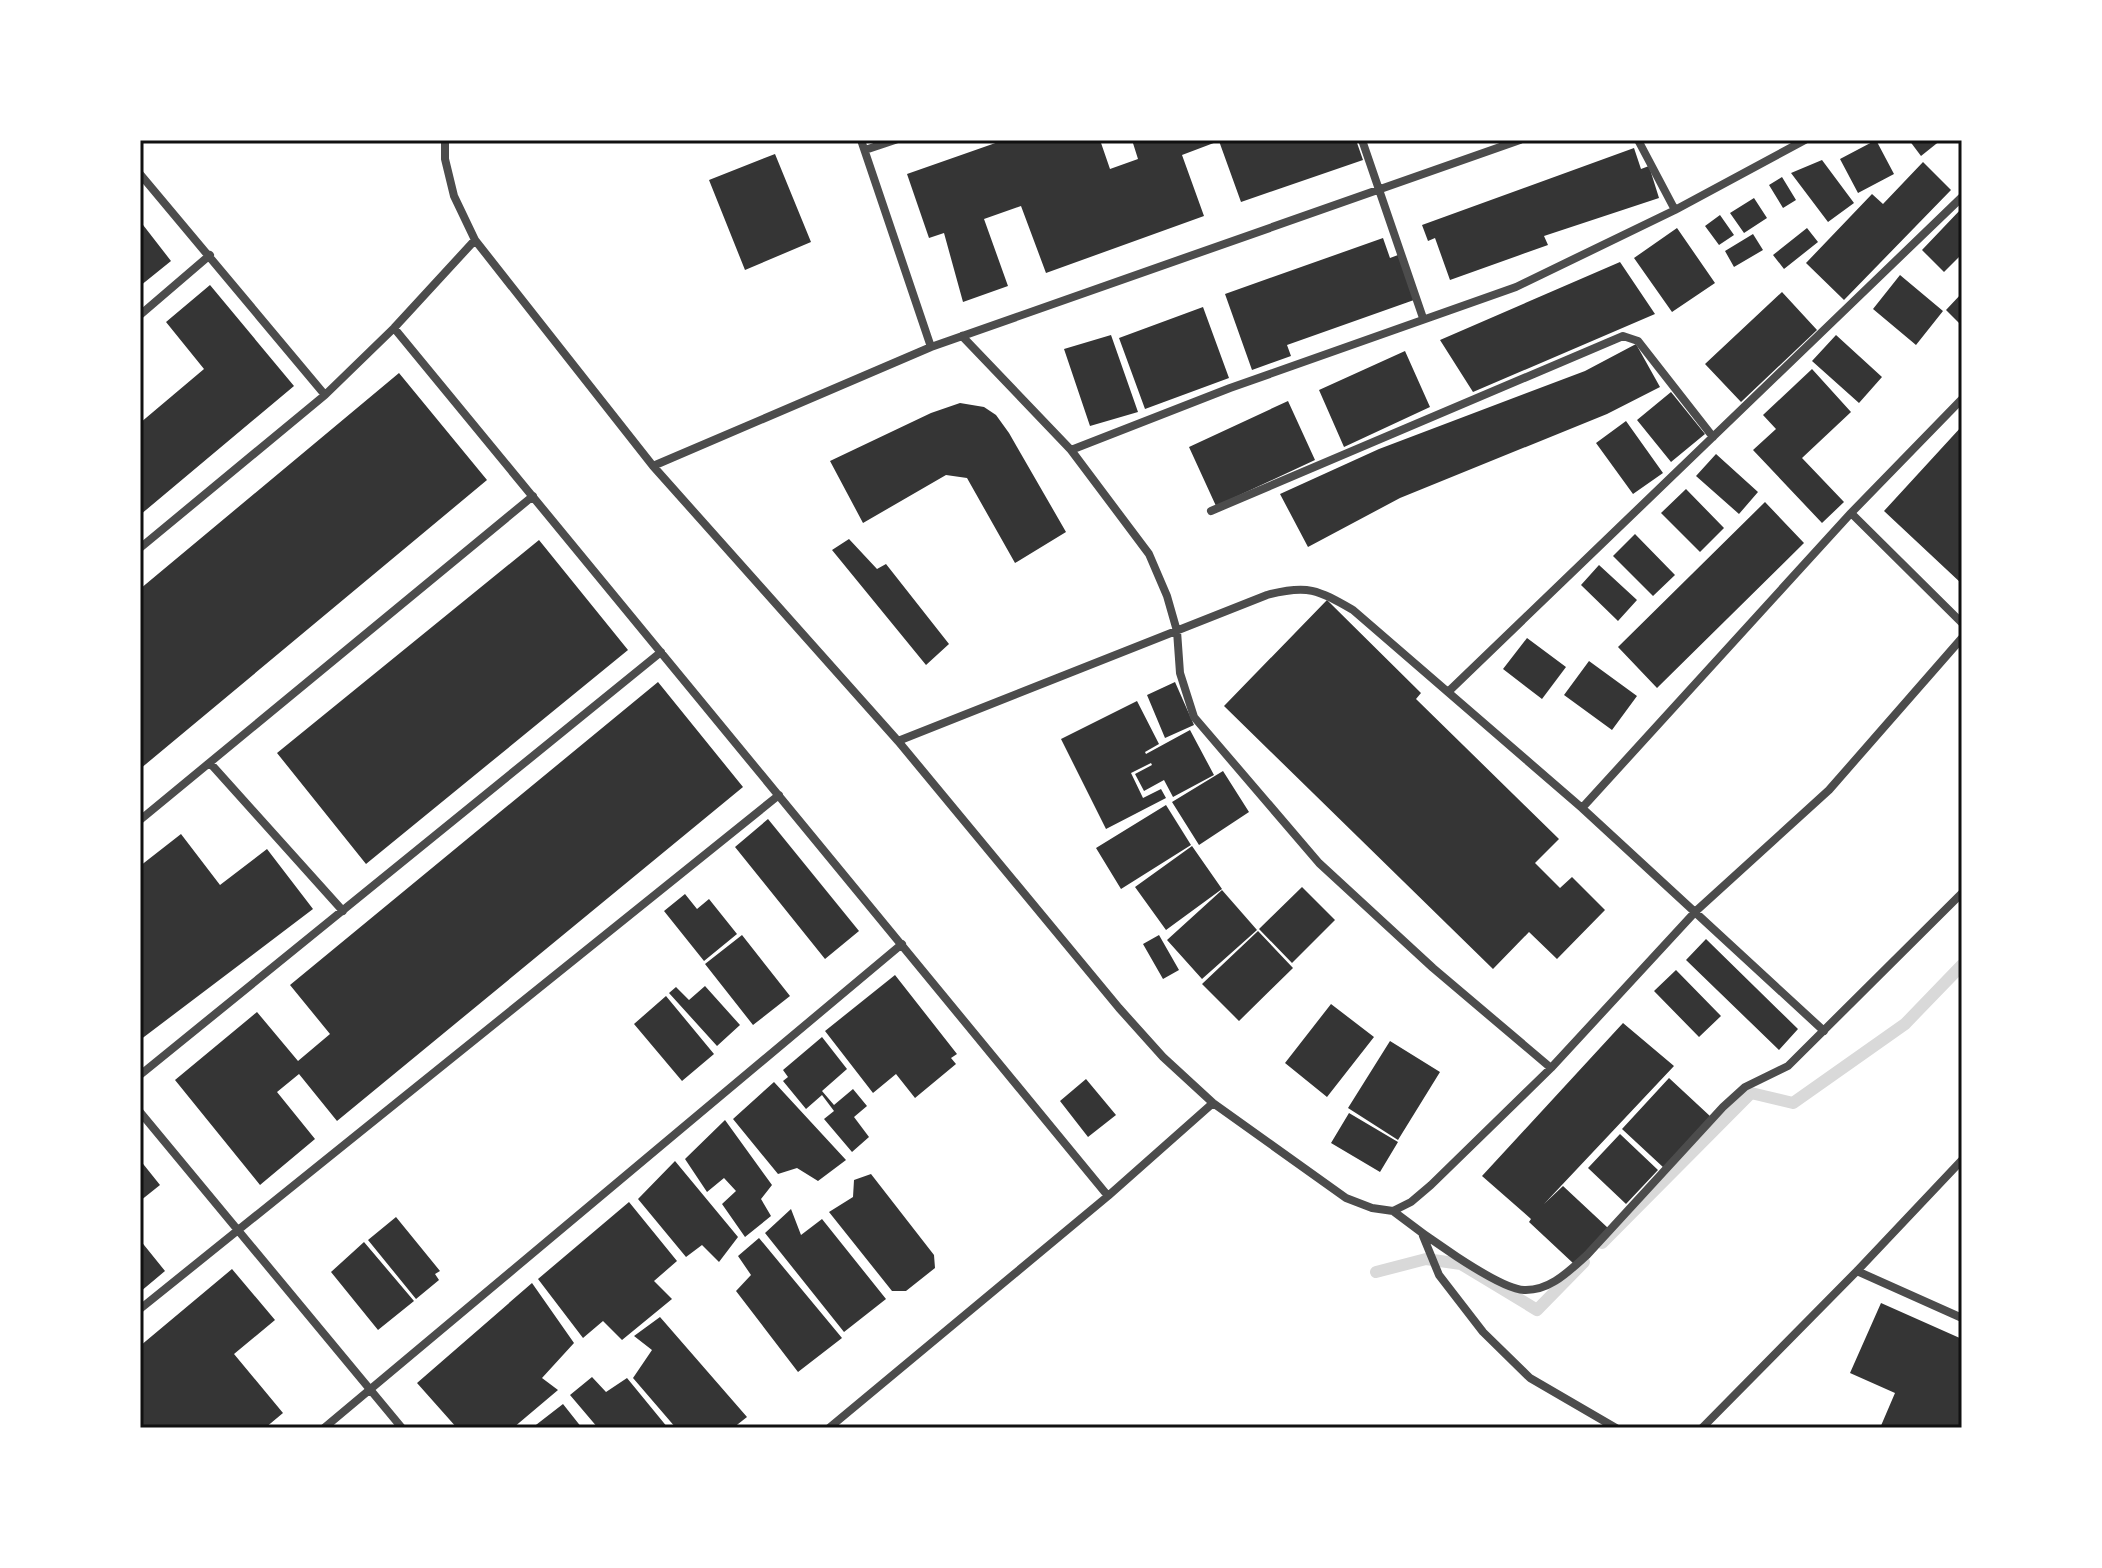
<svg xmlns="http://www.w3.org/2000/svg" width="2102" height="1568" viewBox="0 0 2102 1568" font-family="'Fira Sans Condensed',sans-serif">
<rect width="100%" height="100%" fill="#fff"/>
<g fill="none" stroke-linecap="round" stroke-linejoin="round">
<path stroke="#d9d9d9" stroke-width="12" d="M1602,1243L1751,1093L1793,1103L1905,1024L1962,965
M1376,1272L1426,1259L1461,1264L1537,1310L1584,1262"/>
</g>
<path fill="#353535" d="M1004,140H1100L1110,169L1138,159L1132,140H1356L1363,160L1241,202L1219,141L1182,155L1204,216L1046,273L1021,206L984,219L1008,286L963,302L944,233L929,238L907,174Z
M1876,140L1894,174L1858,193L1840,159Z
M1909,140H1941L1921,156Z
M1634,148L1641,169L1649,166L1659,198L1544,236L1548,245L1450,280L1435,238L1428,241L1422,225Z
M775,154L811,242L745,270L709,180Z
M1822,160L1854,203L1828,222L1791,173Z
M1923,162L1951,190L1844,300L1806,263L1872,194L1883,204Z
M1782,177L1796,200L1783,208L1769,185Z
M1754,198L1767,218L1744,233L1730,213Z
M1962,208V254L1944,272L1922,250Z
M1720,215L1734,235L1719,245L1705,226Z
M140,221L171,261L140,286Z
M1677,228L1715,283L1672,312L1634,258Z
M1807,228L1818,242L1784,269L1773,255Z
M1753,234L1763,250L1734,267L1725,251Z
M1383,238L1390,258L1398,255L1414,300L1287,345L1291,356L1252,370L1225,294Z
M1620,262L1655,314L1473,392L1440,340Z
M1900,275L1943,311L1916,345L1873,309Z
M210,285L294,386L140,515V423L204,369L166,322Z
M1782,292L1817,330L1741,402L1705,364Z
M1962,293V326L1946,310Z
M1203,307L1229,378L1145,409L1119,338Z
M1111,335L1138,412L1090,426L1064,349Z
M1836,335L1882,377L1859,403L1812,361Z
M1636,344L1660,387L1607,414L1400,498L1308,547L1280,494L1379,449L1585,371Z
M1405,351L1430,407L1344,447L1319,390Z
M1812,369L1851,412L1802,458L1844,502L1822,523L1753,450L1776,429L1763,415Z
M399,373L487,480L140,769V589Z
M1671,392L1705,434L1671,462L1637,420Z
M1288,401L1315,460L1216,506L1189,447Z
M960,403L984,407L996,415L1009,433L1066,532L1015,563L967,478L946,475L863,523L830,461L931,413Z
M1626,421L1663,473L1633,494L1596,443Z
M1962,426V584L1884,511Z
M1716,454L1758,492L1739,514L1696,476Z
M1686,489L1724,528L1700,552L1661,513Z
M1765,502L1804,543L1657,688L1618,647Z
M1635,534L1675,575L1653,596L1613,556Z
M849,539L877,569L886,564L949,644L926,665L832,550Z
M539,540L628,650L366,864L277,753Z
M1599,565L1637,600L1618,621L1581,585Z
M1327,600L1421,693L1416,699L1559,839L1535,863L1560,888L1572,877L1605,910L1557,959L1529,932L1493,969L1224,706Z
M1527,638L1566,667L1542,699L1503,669Z
M1589,661L1637,696L1612,730L1564,695Z
M658,682L743,787L337,1121L299,1074L277,1092L315,1139L260,1185L175,1080L257,1012L298,1061L330,1034L290,985Z
M1175,682L1194,725L1165,738L1147,695Z
M1137,701L1159,744L1145,752L1146,754L1190,730L1214,775L1173,797L1164,780L1144,791L1135,774L1152,765L1151,763L1131,773L1143,798L1161,789L1166,798L1106,829L1061,739Z
M1223,771L1249,812L1199,845L1172,802Z
M1166,805L1191,845L1121,889L1096,848Z
M768,819L859,931L825,959L735,847Z
M181,834L220,885L267,849L313,909L140,1040V866Z
M1192,846L1222,889L1166,930L1135,887Z
M1302,887L1335,920L1292,963L1259,929Z
M1222,890L1257,930L1202,979L1167,940Z
M685,894L697,909L709,899L737,934L704,961L664,911Z
M1258,931L1293,968L1239,1021L1202,984Z
M742,935L790,996L753,1025L705,964Z
M1159,935L1179,970L1163,979L1143,944Z
M1706,939L1798,1029L1779,1050L1686,960Z
M1676,970L1721,1016L1699,1037L1654,991Z
M895,975L957,1054L951,1058L956,1064L915,1098L896,1074L873,1093L825,1031Z
M705,986L740,1025L717,1046L669,993L676,987L689,1000Z
M666,996L714,1054L682,1081L634,1024Z
M1331,1004L1374,1037L1327,1097L1285,1063Z
M1623,1023L1674,1066L1544,1204L1563,1186L1608,1228L1574,1264L1529,1222L1531,1219L1482,1176Z
M822,1037L847,1069L822,1091L834,1105L853,1089L867,1106L854,1117L869,1137L852,1152L824,1119L834,1111L822,1095L806,1109L783,1081L788,1077L783,1070Z
M1390,1041L1440,1072L1398,1140L1348,1108Z
M1669,1078L1711,1117L1664,1168L1622,1129Z
M1086,1079L1116,1115L1088,1137L1060,1101Z
M774,1082L846,1160L818,1181L797,1168L778,1174L733,1119Z
M1349,1113L1398,1142L1380,1172L1331,1143Z
M725,1120L772,1185L761,1199L771,1216L745,1237L722,1204L736,1191L724,1178L707,1192L685,1159Z
M1620,1134L1658,1170L1626,1204L1588,1168Z
M140,1160L160,1185L140,1201Z
M675,1161L738,1237L719,1262L702,1245L686,1257L638,1199Z
M871,1174L934,1255L935,1268L906,1291H892L829,1212L853,1197L854,1180Z
M629,1202L677,1261L654,1281L672,1299L622,1340L603,1321L583,1338L538,1279Z
M791,1209L801,1235L822,1219L886,1299L844,1332L765,1233Z
M396,1217L440,1271L435,1274L439,1280L416,1299L368,1240Z
M759,1238L842,1338L798,1372L736,1291L751,1275L738,1256Z
M140,1240L165,1271L140,1292Z
M364,1242L414,1301L378,1330L331,1272Z
M232,1269L275,1320L234,1354L283,1413L265,1428H140V1346Z
M532,1283L574,1343L542,1378L558,1390L513,1428H457L417,1383Z
M1881,1303L1962,1339V1428H1880L1895,1393L1850,1373Z
M660,1317L747,1417L733,1428H676L633,1378L652,1350L634,1336Z
M592,1377L606,1392L627,1378L668,1428H598L570,1395Z
M563,1404L582,1428H532Z"/>
<g fill="none" stroke-linecap="round" stroke-linejoin="round">
<path stroke="#4c4c4c" stroke-width="8" d="M445,140V159L454,196L475,240L653,466L898,741L1119,1008L1163,1057L1213,1103L1346,1198L1372,1208L1393,1211L1411,1202L1431,1185L1551,1068L1696,911L1829,790L1962,638
M861,140L931,347
M1362,140L1423,318
M1638,140L1675,210
M865,150L895,140
M140,174L325,395
M140,315L210,255
M394,328L1108,1196
M962,336L1071,450L1149,554L1167,596L1177,631L1180,673L1194,717L1319,863L1433,968L1551,1068
M1071,450L1230,388L1516,287L1675,210L1805,140
M653,466L931,347L1520,140
M1211,511L1623,336L1638,341L1713,437
M1851,513L1962,623
M140,548L325,395L394,328L475,240
M1448,692L1962,197
M898,741L1267,595C1308,584 1318,590 1353,610L1582,808L1824,1031
M210,763L343,911
M1582,808L1851,513L1962,399
M140,820L533,496
M140,1075L661,652
M140,1112L402,1428
M1393,1211C1416,1229 1497,1289 1524,1290C1550,1291 1569,1271 1587,1255L1723,1107L1745,1087L1788,1066L1962,893
M1423,1236L1439,1275L1483,1332L1530,1378L1616,1428
M1857,1271L1962,1318
M140,1309L779,795
M324,1428L902,944
M829,1428L1108,1196L1213,1103
M1702,1428L1857,1271L1962,1160"/>
</g>
<rect width="2102" height="1568" fill="none" stroke="#ffffff" stroke-width="284"/>
<rect x="142" y="142" width="1818" height="1284" fill="none" stroke="#111" stroke-width="3"/>
</svg>
